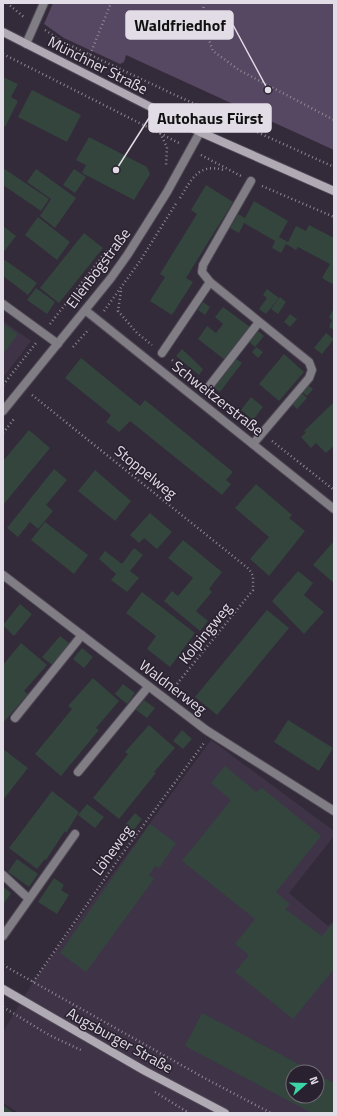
<svg xmlns="http://www.w3.org/2000/svg" width="337" height="1116" viewBox="0 0 337 1116" font-family="'Titillium Web',sans-serif">
<rect width="100%" height="100%" fill="#332b39"/>
<path fill="#3f3447" fill-rule="evenodd" d="M3,321L31,341L5,375L3,374Z
M211,740L334,831V836L289,893L328,926L334,921V1113H19L3,1103V1032L33,982ZM293,1072H317V1096H293Z"/>
<path fill="#564762" d="M53,3H334V150L126,55L124,62L120,64L64,38L44,24Z"/>
<path fill="#33453d" d="M3,77L18,84L11,97L18,101L5,127L3,125Z
M32,90L81,115L67,142L18,117Z
M89,137L147,167L150,174L134,200L82,173L86,165L76,160Z
M3,168L49,199L41,211L3,185Z
M36,169L76,198L55,228L40,216L51,199L27,182Z
M74,169L86,177L75,193L63,185Z
M206,185L233,202L186,278L193,282L172,315L150,301L165,277L160,274L197,214L191,210Z
M254,201L288,221L279,237L288,242L296,226L306,231L309,225L334,238V281L332,284L322,278L330,264L298,247L296,250L286,244L281,253L272,248L275,241L244,223L239,233L230,228L238,214L245,218Z
M38,217L70,242L57,260L25,235Z
M3,226L16,236L3,253Z
M84,233L103,248L59,303L40,288Z
M5,260L37,283L28,295L3,276V263Z
M36,288L55,302L47,314L27,300Z
M267,289L279,298L266,314L259,309L267,298L263,295Z
M280,297L286,302L278,314L271,309Z
M203,302L210,307L205,315L198,310Z
M223,307L250,327L225,360L198,339L207,326L216,333L223,324L215,317Z
M334,308V330L329,327L332,320L329,317Z
M290,314L297,319L290,327L284,322Z
M3,324L18,334L3,354Z
M258,331L264,336L255,347L249,342Z
M326,333L334,339L322,354L314,348Z
M256,347L263,352L258,358L252,352Z
M182,349L203,369L199,375L176,356Z
M284,354L304,372L279,401L259,384Z
M81,358L140,406L145,400L233,472L226,480L231,484L222,495L130,421L119,432L106,422L111,415L65,378Z
M235,358L242,363L220,392L213,387Z
M308,385L313,389L307,396L302,392Z
M301,392L307,398L297,409L291,403Z
M251,397L263,407L253,420L241,410Z
M333,403L334,446L326,453L316,443L311,448L301,437L306,432L304,431Z
M29,430L50,448L3,505V461Z
M54,469L67,480L46,505L53,511L38,529L30,522L18,537L7,528Z
M95,470L131,501L115,521L78,491Z
M256,484L292,515L289,518L305,531L269,576L250,559L269,537L235,508Z
M150,513L172,532L157,549L144,538L139,543L130,535Z
M45,522L88,555L74,574L31,540Z
M183,540L222,572L209,589L212,592L196,611L208,621L200,631L164,601L172,591L178,596L193,578L168,558Z
M334,541V583L313,565Z
M134,548L143,555L130,571L139,578L127,592L111,580L116,574L99,559L105,551L122,564Z
M298,571L313,583L304,595L324,612L304,634L272,601Z
M142,592L195,633L170,667L147,649L156,636L126,613Z
M20,604L32,614L14,636L3,625Z
M267,610L289,628L217,715L195,697Z
M60,636L70,644L52,665L42,657Z
M21,643L47,665L24,691L28,694L3,723V665Z
M82,648L93,657L84,668L73,659Z
M93,678L119,701L96,728L99,730L61,776L35,754L72,709L68,706Z
M123,684L135,693L127,704L115,694Z
M144,700L155,708L147,718L136,710Z
M288,720L333,748L319,771L274,742Z
M149,725L175,748L154,772L156,773L119,819L93,798L128,754L125,752Z
M182,730L192,739L183,749L173,741Z
M3,749L28,768L3,800Z
M225,766L256,792L262,788L321,836L276,892L290,904L285,909L322,936L334,922V969L293,1019L235,972L249,955L235,944L255,919L182,861L231,800L211,783Z
M52,791L79,812L66,833L65,831L46,860L45,859L37,869L9,848Z
M87,804L104,817L95,828L78,815Z
M135,813L142,819L131,834L123,828Z
M150,824L176,843L159,868L155,866L149,875L154,879L86,972L60,953Z
M17,859L38,874L29,887L8,872Z
M54,878L64,885L61,890L69,895L57,914L38,902Z
M3,887L11,893L3,905Z
M202,1013L314,1072H293V1096H317V1074L334,1083V1113H312L185,1046Z
M4,1106L14,1113H3Z"/>
<g fill="none" stroke-linecap="round" stroke-linejoin="round">
<defs>
<path id="lane" d="M251,181L203,265L202,272L210,282L309,362L312,370L309,378L253,444
M162,353L210,282
M207,389L259,322
M15,718L82,635
M78,772L148,687
M3,875L29,899
M3,936L75,834"/>
<path id="street" d="M26,44L44,3
M3,304L58,344
M85,310L334,509
M3,411L111,278L128,254L167,192L200,132
M3,575L206,730L334,811"/>
<path id="secondary" d="M3,32L200,132L334,191
M3,989L145,1071L225,1113"/>
</defs>
<use href="#lane" stroke="#4f4755" stroke-width="10"/>
<use href="#street" stroke="#4f4755" stroke-width="10"/>
<use href="#secondary" stroke="#4f4755" stroke-width="10"/>
<path stroke="#8e8893" stroke-width="2.5" stroke-dasharray="1 3" stroke-linecap="butt" d="M7,3L25,18
M204,3L202,21L213,51L239,70L334,120
M45,30L63,42L173,94L334,167
M3,54L181,144
M87,62L111,3
M160,133L167,147L166,166
M201,155L241,176
M262,186L334,217
M180,198C192,179 198,163 224,170
M121,291L118,311L137,333L152,345
M104,311L140,261L177,202
M50,324L105,253L119,244
M73,347L89,329
M172,360L198,381
M3,385L36,343
M32,395L249,569L253,576V590L172,690
M217,397L254,426
M3,433L14,419
M272,441L334,490
M3,965L208,1080L271,1113
M33,982L120,857L204,743
M3,1007L49,1035L83,1051
M155,1092L189,1113"/>
<use href="#lane" stroke="#817d85" stroke-width="8"/>
<use href="#street" stroke="#817d85" stroke-width="8"/>
<use href="#secondary" stroke="#b0aab5" stroke-width="8"/>
</g>
<g text-anchor="middle" dominant-baseline="central" stroke-width="3" stroke-linejoin="round" paint-order="stroke">
<g font-size="15" fill="#e1dce5" stroke="#29212f">
<text transform="translate(98 65) rotate(27)">Münchner Straße</text>
<text transform="translate(98 268) rotate(-53)">Ellenbogstraße</text>
<text transform="translate(218 398) rotate(38)">Schweitzerstraße</text>
<text transform="translate(146 472) rotate(39)">Stoppelweg</text>
<text transform="translate(205 633) rotate(-51)">Kolpingweg</text>
<text transform="translate(173 687) rotate(37)">Waldnerweg</text>
<text transform="translate(112 850) rotate(-54)">Löheweg</text>
<text transform="translate(120 1040) rotate(29)">Augsburger Straße</text>
</g>
</g>
<path fill="none" stroke="#e1dce5" stroke-width="1.5" d="M268 90L233 25M116 170L149 118"/>
<g fill="#e1dce5" stroke="#29212f" stroke-width="1.5">
<circle cx="268" cy="90" r="4"/>
<circle cx="116" cy="170" r="4"/>
</g>
<g fill="#e1dce5" stroke="#e1dce5" stroke-width="1.5">
<rect x="126" y="11" width="107" height="28" rx="4"/>
<rect x="149" y="104" width="122" height="28" rx="4"/>
</g>
<g font-size="16" text-anchor="middle" font-weight="bold" fill="#111">
<text x="180" y="31">Waldfriedhof</text>
<text x="210" y="124">Autohaus Fürst</text>
</g>
<rect width="337" height="1116" fill="none" stroke="#e1dce5" stroke-width="8"/>
<g transform="translate(305 1084) rotate(70)"><circle r="19" fill="#29212f" stroke="#736c78"/>
<path d="M0-3L7 15L0 10L-7 15Z" fill="#3bd4a4"/>
<text y="-6" font-size="11" font-weight="bold" text-anchor="middle" fill="#e1dce5">N</text>
</g>
</svg>
